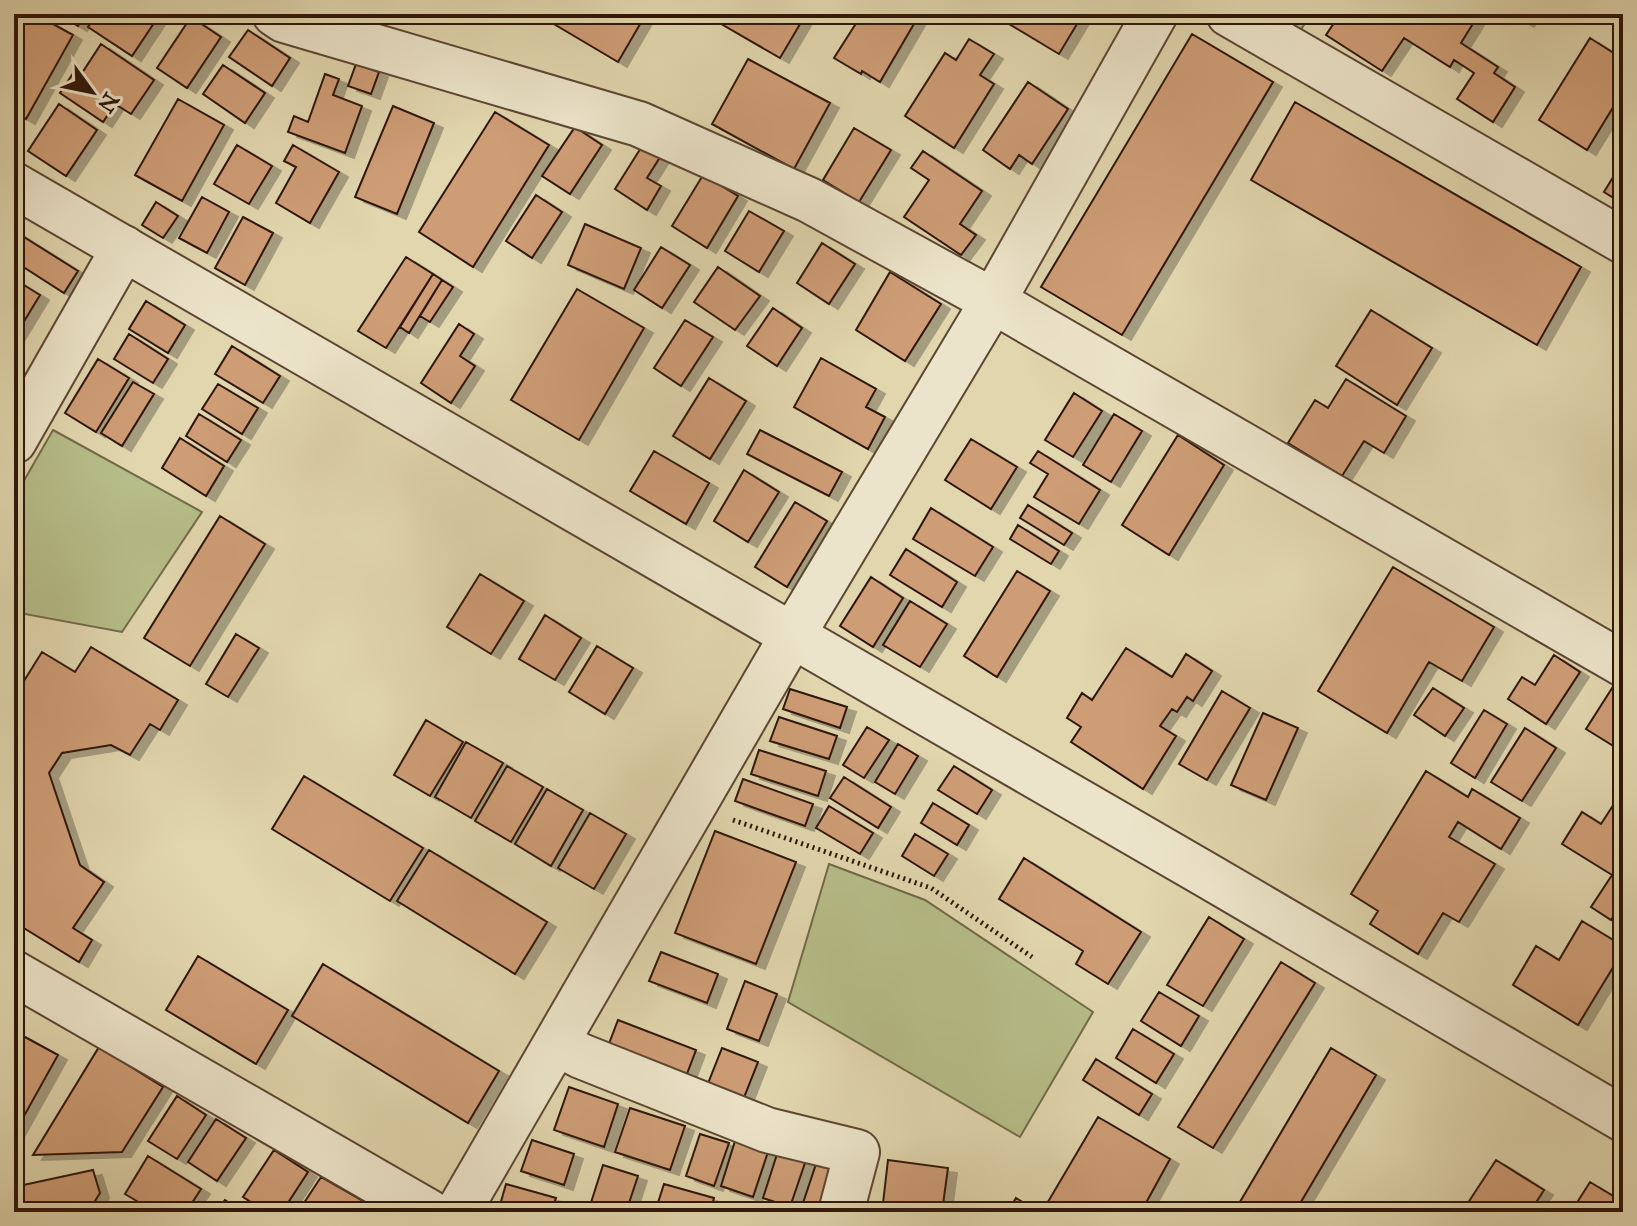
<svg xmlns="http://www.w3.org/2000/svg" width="1637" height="1226" viewBox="0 0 1637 1226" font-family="'IM FELL Great Primer',serif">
<defs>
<filter id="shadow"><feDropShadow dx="9" dy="5" stdDeviation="0" flood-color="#0004"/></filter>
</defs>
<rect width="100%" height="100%" fill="#e1d6ae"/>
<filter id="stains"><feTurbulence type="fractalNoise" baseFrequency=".0025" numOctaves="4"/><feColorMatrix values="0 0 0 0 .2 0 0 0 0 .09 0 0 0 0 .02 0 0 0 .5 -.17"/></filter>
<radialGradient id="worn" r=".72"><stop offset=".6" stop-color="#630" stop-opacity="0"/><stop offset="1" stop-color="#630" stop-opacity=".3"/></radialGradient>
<path fill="#b6bd88" stroke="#726a48" stroke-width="2" d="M1273,14H1311L1300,31Z
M53,430L202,512L122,632L14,612V498Z
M829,864L925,900L1093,1012L1020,1137L788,1002Z"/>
<path fill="#ce9d76" stroke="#2f1608" stroke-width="2" filter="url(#shadow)" d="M17,14H35L73,35L26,119L14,112V42L20,32L14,29V20Z
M59,14H85L78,26Z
M97,14H160L132,56L88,27Z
M537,14H646L618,62Z
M720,14H806L780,58L716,21Z
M862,14H872L881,19L884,14H913L918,17L880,82L862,71L861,74L834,58Z
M1001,14H1083L1059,54L999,18Z
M1340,14H1479L1461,43L1498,67L1494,73L1515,87L1493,122L1457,99L1474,73L1454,60L1450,67L1404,38L1382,71L1326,35Z
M1512,14H1530L1525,22Z
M191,17L221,37L187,88L157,68Z
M248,30L290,58L272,86L229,57Z
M1192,34L1273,82L1122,335L1041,287Z
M1590,38L1623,59V91L1587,150L1539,120Z
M969,39L994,54L980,75L994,84L954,148L905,116L945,53L956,60Z
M101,44L154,80L131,114L115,104L103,122L60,93L74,72L80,76Z
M748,59L830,103L794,169L712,124Z
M356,64L379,72L371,94L348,86Z
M223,65L265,93L245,123L203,94Z
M325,74L339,79L333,95L362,106L345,153L288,132L294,116L308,122Z
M1028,82L1068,109L1032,164L1019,155L1010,169L983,150Z
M178,99L224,125L182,201L135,175Z
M1295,102L1581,267L1537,345L1251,180Z
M59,104L97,130L66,176L28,151Z
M393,106L434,123L397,214L355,197Z
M495,112L549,145L473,267L419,232Z
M575,127L602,145L570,194L542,176Z
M854,128L891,150L859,202L823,180Z
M644,143L662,154L647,178L661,186L647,210L615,189Z
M237,145L272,166L249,204L214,184Z
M293,145L339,172L310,223L276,203L296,167L284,161Z
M923,151L982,191L960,224L976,235L961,255L904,217L929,180L911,168Z
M1623,161V204L1604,192Z
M703,175L738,196L707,248L672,226Z
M536,195L562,212L532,258L506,241Z
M202,197L229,212L207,253L179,238Z
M156,202L178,216L163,238L142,225Z
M749,211L784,231L759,272L725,251Z
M243,217L273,233L245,285L215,268Z
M585,224L641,248L624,289L568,265Z
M16,232L78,271L64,293L14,261Z
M822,243L855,264L829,304L797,283Z
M661,247L690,265L662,308L634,290Z
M406,257L433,274L386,348L358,331Z
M718,267L760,296L735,330L694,302Z
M890,272L941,304L905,361L856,330Z
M433,274L442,280L409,333L400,327Z
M14,279L40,295L14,338Z
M442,280L453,287L430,322L420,316Z
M577,289L644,328L579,440L511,400Z
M146,301L185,325L168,353L129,329Z
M773,308L802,328L777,366L747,346Z
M1371,310L1432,348L1397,405L1336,366Z
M685,320L713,337L681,386L654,368Z
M459,324L474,334L460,356L475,366L451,403L421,383Z
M129,334L168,359L153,383L114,359Z
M232,346L280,376L263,403L215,374Z
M821,358L876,389L866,407L885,417L868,449L794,407Z
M98,359L129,378L96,432L65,413Z
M709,378L746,401L710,459L673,436Z
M1346,379L1406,416L1384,453L1364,441L1342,476L1288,443L1315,400L1328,408Z
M133,382L154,394L122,446L101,433Z
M218,384L258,408L242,434L202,409Z
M1074,393L1102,411L1073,457L1045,440Z
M199,414L241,440L227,462L186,436Z
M1114,414L1142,431L1111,482L1083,465Z
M760,430L842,472L829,496L747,454Z
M1178,435L1224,465L1169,555L1122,525Z
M180,438L224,466L206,496L162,468Z
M971,439L1017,467L991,509L945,480Z
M654,451L709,483L686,524L630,491Z
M1038,451L1100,490L1079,524L1034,497L1048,474L1030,463Z
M744,470L779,492L748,542L714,521Z
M795,502L827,521L787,587L755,567Z
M1028,505L1072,533L1064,545L1020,518Z
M931,508L993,547L975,576L913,539Z
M220,516L265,544L190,666L144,638Z
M1018,525L1059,551L1051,564L1010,539Z
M906,549L957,582L942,607L890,575Z
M1393,567L1494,627L1462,681L1429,662L1387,733L1318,691Z
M1017,571L1050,591L997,677L964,656Z
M480,574L524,601L491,654L447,627Z
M871,577L903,598L873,647L840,626Z
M910,601L947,624L920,667L883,645Z
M545,615L581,638L555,680L519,659Z
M236,634L259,648L228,697L206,684Z
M597,646L633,668L605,714L569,692Z
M91,647L178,700L160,730L150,724L130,755L111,745L62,753L49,773L80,865L104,882L73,928L92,940L79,962L14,922V679L22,684L42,652L75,672Z
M1126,648L1172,677L1186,654L1212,671L1193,701L1187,697L1177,712L1172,709L1160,726L1176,736L1143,789L1071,742L1081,727L1067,718L1082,693L1092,700Z
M1554,655L1580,672L1546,724L1508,699L1522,677L1535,685Z
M1614,685L1623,690V752L1586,729Z
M1433,688L1464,708L1445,736L1414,715Z
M790,689L847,707L840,728L783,709Z
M1222,691L1250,708L1207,780L1179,764Z
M1484,710L1507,724L1475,778L1451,763Z
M1263,713L1298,728L1266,800L1231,785Z
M779,717L837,736L829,759L770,741Z
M426,720L463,742L430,796L394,775Z
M867,727L889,740L864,778L843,765Z
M1525,728L1556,748L1522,801L1491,782Z
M466,742L503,763L471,818L435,797Z
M898,744L918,756L895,794L875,782Z
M759,750L826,771L818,796L751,774Z
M507,766L543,787L511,842L475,821Z
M954,766L992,790L977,814L938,790Z
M1426,771L1468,797L1472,789L1520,818L1501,849L1458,822L1449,837L1495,864L1459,922L1443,913L1418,954L1370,924L1378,911L1351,894Z
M304,776L423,848L390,901L272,829Z
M844,777L891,807L878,828L830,798Z
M743,779L813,804L805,826L735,801Z
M547,789L583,810L551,866L515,844Z
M1623,790V901L1611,920L1591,907L1612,875L1562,844L1582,812L1601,824Z
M933,803L969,825L957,845L921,823Z
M829,806L873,833L860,854L816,828Z
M590,813L626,834L594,889L558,868Z
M715,831L796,862L756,964L675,933Z
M915,834L948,854L934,876L902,856Z
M429,850L547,922L515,974L397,901Z
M1024,858L1141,932L1108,984L1076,964L1083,951L999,899Z
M1209,917L1244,939L1203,1006L1167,985Z
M1582,921L1623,946V951L1578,1025L1513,985L1536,946L1559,960Z
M661,952L718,974L707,1003L649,981Z
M198,956L288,1010L256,1064L166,1010Z
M1281,962L1315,983L1213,1148L1178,1127Z
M323,964L499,1071L468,1123L292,1016Z
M745,981L777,994L759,1041L727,1029Z
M1159,992L1199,1016L1181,1046L1141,1021Z
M618,1020L696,1050L685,1079L607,1049Z
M1133,1029L1174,1054L1156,1083L1116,1058Z
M14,1031L58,1055L14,1134Z
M99,1047L163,1087L122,1152L33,1155Z
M722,1048L758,1062L743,1100L707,1086Z
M1331,1048L1376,1075L1295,1212H1234Z
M1096,1059L1152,1094L1139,1115L1083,1080Z
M569,1087L618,1104L604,1147L554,1130Z
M177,1096L206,1115L177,1159L148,1141Z
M630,1108L685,1126L670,1170L615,1152Z
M1098,1117L1170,1159L1141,1212H1042Z
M216,1119L246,1138L217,1181L188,1162Z
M700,1134L729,1143L714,1186L686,1176Z
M532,1140L574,1154L564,1185L521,1171Z
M735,1141L768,1152L753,1197L721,1186Z
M274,1150L308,1172L282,1212H266L243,1197Z
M778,1151L806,1160L790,1207L763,1198Z
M148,1156L201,1189L186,1212H155L125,1194Z
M818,1158L836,1164L820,1212L802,1206Z
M888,1160L948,1168L942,1212H882Z
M1496,1160L1544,1190L1530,1212H1462Z
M603,1165L638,1176L626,1212H588Z
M93,1170L100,1193L88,1212H16L14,1187Z
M321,1177L382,1212H298Z
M1590,1182L1623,1202V1212H1571Z
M506,1184L556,1198L551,1212H498Z
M664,1184L714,1198L710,1212H655Z
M1016,1198L1039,1212H1008Z
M225,1200L243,1212H217Z
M116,1203L131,1212H110Z
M730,1206L760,1212H729Z"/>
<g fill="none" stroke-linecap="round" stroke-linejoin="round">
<defs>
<path id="minor" d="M275,14L284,20L639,124L809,200L993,301L1623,664
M1229,14L1623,241
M14,441L124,248
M14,973L429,1212
M558,1044L581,1056L767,1130L857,1152L841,1212
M458,1212L792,636L993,301L1155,14"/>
<path id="tertiary" d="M14,185L1210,877L1623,1119"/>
</defs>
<use href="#minor" stroke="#5c4632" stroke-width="48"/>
<use href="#tertiary" stroke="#5c4632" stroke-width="48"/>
<path stroke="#2f1608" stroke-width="5" stroke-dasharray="2 4" stroke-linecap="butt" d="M733,820L931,888L1032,957"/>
<use href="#minor" stroke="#ece4ca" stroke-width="44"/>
<use href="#tertiary" stroke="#ece4ca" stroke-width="44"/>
</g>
<rect width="1637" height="1226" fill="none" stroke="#e1d6ae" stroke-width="48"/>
<rect x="16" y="16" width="1605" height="1194" fill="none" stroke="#2f1608" stroke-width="4"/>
<rect x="24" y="24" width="1589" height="1178" fill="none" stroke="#2f1608" stroke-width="2"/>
<g transform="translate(92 92) rotate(123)" stroke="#ece4ca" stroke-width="6" paint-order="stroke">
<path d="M0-6L14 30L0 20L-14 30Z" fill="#2f1608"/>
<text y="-12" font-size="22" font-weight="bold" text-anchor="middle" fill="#2f1608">N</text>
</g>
<rect width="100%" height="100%" filter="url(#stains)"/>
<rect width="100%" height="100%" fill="url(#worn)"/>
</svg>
